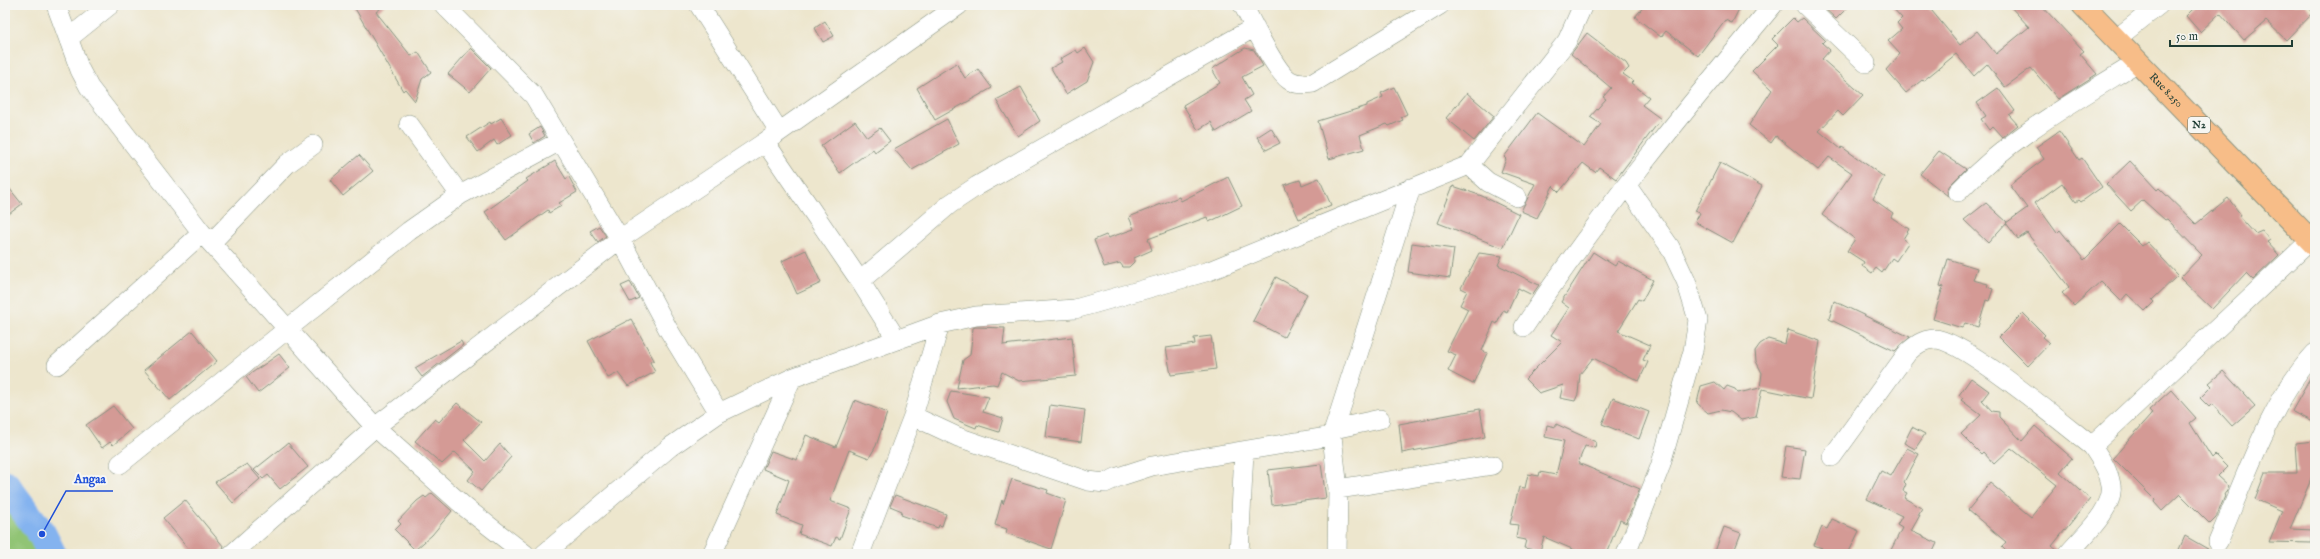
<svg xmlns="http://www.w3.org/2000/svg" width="2320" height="559" viewBox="0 0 2320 559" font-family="'IM FELL English',serif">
<rect width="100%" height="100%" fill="#f6f6f2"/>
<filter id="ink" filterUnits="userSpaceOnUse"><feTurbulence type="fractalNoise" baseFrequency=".025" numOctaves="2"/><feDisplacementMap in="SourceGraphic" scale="8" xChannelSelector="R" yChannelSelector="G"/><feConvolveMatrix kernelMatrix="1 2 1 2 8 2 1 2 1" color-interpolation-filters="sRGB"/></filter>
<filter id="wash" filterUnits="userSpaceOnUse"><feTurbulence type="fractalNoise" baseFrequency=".012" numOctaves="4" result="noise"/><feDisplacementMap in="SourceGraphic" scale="16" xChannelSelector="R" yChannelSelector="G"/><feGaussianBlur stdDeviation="0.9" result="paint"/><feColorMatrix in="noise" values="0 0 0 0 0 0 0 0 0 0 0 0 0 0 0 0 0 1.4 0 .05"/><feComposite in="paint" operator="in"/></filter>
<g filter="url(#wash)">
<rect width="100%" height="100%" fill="#ede6cd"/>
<path fill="#91c475" stroke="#588054" d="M5,484L42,534L52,554H5Z"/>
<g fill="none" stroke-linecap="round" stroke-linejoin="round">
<path stroke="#84b3ef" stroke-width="29" d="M5,484L42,534L52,554"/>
</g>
<g id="blocks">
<path fill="#d49a95" d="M353,5H385L376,12L411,56L418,52L431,72L422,79L415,101L405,89L403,91Z
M1645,5H1741L1732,23L1725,20L1698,56L1666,31L1661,37L1635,17Z
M1821,5H1850L1836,19Z
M1890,5H1927L1960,45L1977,31L1996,54L2029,27L2009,5H2041L2084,51L2080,54L2097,74L2058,99L2031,68L2005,87L1987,64L1974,76L1956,54L1923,81L1922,80L1906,93L1886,70L1900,54L1888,41L1902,29L1897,23L1902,18Z
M2197,5H2306L2313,12L2286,40L2266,21L2244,40L2220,13L2200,32L2186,16Z
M1793,18L1797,22L1802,18L1825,40L1822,43L1830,50L1822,59L1863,95L1843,116L1838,111L1819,131L1841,149L1842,147L1884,177L1873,199L1893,213L1891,217L1909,229L1903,239L1908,243L1896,261L1892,258L1882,273L1876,268L1872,273L1862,266L1864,262L1847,251L1855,239L1822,215L1852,173L1829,157L1818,170L1776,136L1771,143L1749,125L1772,90L1752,71L1778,45L1772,39Z
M825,21L834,36L823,42L815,28Z
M1587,33L1626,63L1629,68L1623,74L1633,81L1631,83L1649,97L1642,105L1661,119L1616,179L1599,167L1595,172L1583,163L1559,192L1553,186L1537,218L1521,211L1535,184L1501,172L1506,159L1504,157L1537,113L1584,147L1601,124L1590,117L1606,99L1603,97L1611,88L1571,54Z
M471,48L491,68L470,92L448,74Z
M1085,48L1094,62L1087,81L1066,94L1051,68L1062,62L1060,59L1076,50L1078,53Z
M1245,48L1254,50L1263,66L1242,77L1252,95L1244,100L1251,111L1216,132L1211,122L1198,130L1183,105L1220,83L1212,69Z
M956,63L965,78L978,69L992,88L935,120L917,88Z
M1021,87L1040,121L1018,136L996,100Z
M1394,87L1407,114L1401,117L1403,120L1389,126L1387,124L1360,135L1364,149L1329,159L1318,121L1367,106V104L1383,97L1381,93Z
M1998,88L2015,111L2009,115L2018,125L2003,137L1993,126L1989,130L1981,119L1986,116L1977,103Z
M1467,93L1494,116L1474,141L1446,118Z
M501,118L512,135L497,145L494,140L478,152L467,137L490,122L491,124Z
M947,119L959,144L912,170L894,149Z
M855,121L867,137L880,128L890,141L875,152L873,149L840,173L821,146Z
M540,127L545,136L534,143L529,134Z
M1271,128L1280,143L1266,150L1257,137Z
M2059,131L2079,160L2082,158L2102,187L2081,202L2079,200L2076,202L2062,183L2035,203L2057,233L2060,230L2084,260L2120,224L2142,246L2147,242L2178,275L2152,300L2154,302L2145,311L2127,294L2121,301L2101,281L2074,306L2062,293L2069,287L2027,233L2018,239L2006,223L2027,208L2010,185L2044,159L2036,147Z
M1939,151L1966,169L1950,185L1947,190L1948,196L1920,174Z
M359,155L373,171L343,196L330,180Z
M555,161L566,179L569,177L577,192L559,203L561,206L549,213L548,210L506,240L485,212L528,181L526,179Z
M2130,161L2157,190L2159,188L2196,224L2228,198L2241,215L2239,216L2255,234L2262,231L2270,240L2267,242L2279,255L2253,280L2246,273L2212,309L2180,278L2202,255L2167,219L2165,220L2143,200L2131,211L2106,184Z
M1720,163L1762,186L1733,243L1695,222L1700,213L1695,211Z
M1228,177L1242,206L1209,222L1207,217L1148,239L1152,250L1134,258V262L1129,267H1123L1120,263L1104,267L1094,240L1106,235L1108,238L1134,229L1129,217L1179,197L1181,201Z
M1319,178L1331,205L1299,219L1284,185L1300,180L1302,185Z
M5,183L22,204L5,217Z
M1453,186L1482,196L1519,214L1503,248L1438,223Z
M1986,203L2007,222L1988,243L1964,220Z
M599,226L606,236L598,242L590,231Z
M1412,243L1454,249L1450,278L1408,272Z
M806,250L821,283L797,294L782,261Z
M1593,252L1615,266L1618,261L1653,280L1642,301L1638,299L1618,331L1650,345L1643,360L1648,362L1639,381L1593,358L1580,374L1578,394L1575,401L1560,398L1563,385L1539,393L1525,379L1562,342L1551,335L1569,308L1561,302Z
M1479,253L1502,256L1498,265L1539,285L1532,295L1518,288L1507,312L1503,310L1497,324L1494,322L1482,351L1487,353L1473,384L1448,371L1456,355L1447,351L1468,309L1460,305L1467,291L1461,288Z
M1948,259L1977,268L1973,280L1988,284L1987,287L1993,289L1989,301L1986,300L1978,327L1965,323L1962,328L1933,319L1943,287L1940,286Z
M1276,277L1307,294L1284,337L1253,321Z
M630,282L639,298L630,302L621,286Z
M1834,301L1880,323L1910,337L1895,351L1829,319Z
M2023,313L2045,335L2043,337L2050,343L2028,366L1999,337Z
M631,319L654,360L650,362L655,372L628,386L618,373L608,378L588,341Z
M975,327L1005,328L1003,345L1072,337L1076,376L1019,381L1002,372L997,385L993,384L957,388L963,360L970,355L973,328Z
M1788,330L1820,341L1811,399L1762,389L1756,417L1741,420L1731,412L1721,410L1708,413L1697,403L1701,386L1715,382L1724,390L1727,386L1735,389L1738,393L1760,388L1762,373L1756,361L1755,351L1760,344L1768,339L1785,344Z
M192,331L217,361L170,400L144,370Z
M1211,336L1216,369L1171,375L1166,348L1195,344L1194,338Z
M461,341L463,345L422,377L415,368Z
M279,354L290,368L258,393L246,377Z
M2315,370V423L2292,411Z
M2223,371L2255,406L2232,426L2212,404L2209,407L2200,398L2212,386L2209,383Z
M1971,378L1989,391L1982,400L1992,411L1999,412V417L2022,441L2035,426L2072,458L2060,472L2090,499L2052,546L2058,551L2057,554H2009L2002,547L2006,542L1968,510L1990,483L2031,517L2057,485L2011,448L1994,464L1983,452L1981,454L1961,434L1981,415L1961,400L1963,398L1959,395Z
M2171,390L2196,418L2190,423L2212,458L2215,455L2227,467L2218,476L2229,486L2224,495L2225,496L2216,518L2210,524L2180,494L2162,511L2154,502L2155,500L2113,458L2150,416L2152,413L2149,410Z
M951,391L989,397L983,412L1003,418L999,432L977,425L976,428L954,419L947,402Z
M1613,398L1649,412L1639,439L1602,424Z
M855,400L887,413L876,446L869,458L849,450L830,501L851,509L840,539L836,537L832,546L799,534L802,525L777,515L789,480L763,469L771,451L797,460L806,435L836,447Z
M457,403L481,422L464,440L485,461L500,444L511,457L481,491L468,480L475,471L455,452L442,464L415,441L435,419L439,422Z
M1050,405L1085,410L1081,442L1046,437Z
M113,406L132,429L113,445L110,442L102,448L86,425Z
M1480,409L1485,437L1402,453L1399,424Z
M1556,424L1596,442L1595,448L1585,446L1578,463L1640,489L1626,523L1620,520L1606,554H1584L1544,537L1540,551L1524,548L1526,540L1516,538L1518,525L1510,524L1519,487L1525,488L1528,474L1539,476L1540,472L1556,475L1564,441L1545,437L1547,425L1556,427Z
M1912,427L1925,434L1915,449L1904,443Z
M2315,441V470L2290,529L2313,530L2312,543L2269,542L2282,511L2255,499L2265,473H2297L2295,443Z
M288,443L308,467L280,489L268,475L263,479L254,470Z
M1786,446L1805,449L1800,479L1781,477Z
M1907,448L1919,454L1904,482L1906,484L1903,491L1907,493L1904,498L1922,508L1918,515H1920L1911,531L1937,543L1932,554H1889L1902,528L1897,525L1902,516L1867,499L1881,471L1891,476Z
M247,464L260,479L233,503L215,482Z
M1321,464L1326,498L1272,505L1268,470Z
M1012,479L1048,490L1047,493L1066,500L1051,549L1006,533L1007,529L995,525L1002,500L1003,504Z
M432,493L452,511L432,535L415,550L395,530L401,524L398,521L417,501L424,496L426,498Z
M895,495L946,514L942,526L939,525L938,528L901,515L902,511L890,506Z
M185,500L224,547L218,554H193L163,518Z
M1832,519L1859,531L1848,554H1819L1822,548L1814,545L1822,527L1827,529Z
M1724,527L1741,533L1733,554H1714Z
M2185,536L2213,552L2222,554H2177Z"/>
</g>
</g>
<g filter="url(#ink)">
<use href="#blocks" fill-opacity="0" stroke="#869280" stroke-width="1"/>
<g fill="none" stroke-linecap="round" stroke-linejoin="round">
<defs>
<path id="minor" d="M56,5L80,70L89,87L202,233L375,427L466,508L525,554
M444,5L534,96L620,239L668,329L719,413
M699,5L779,131
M1243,5C1252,22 1275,71 1289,80C1296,85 1305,84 1313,83L1440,5
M1805,5L1866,63
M69,38L110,5
M2116,39L2159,5
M409,124L460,195
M765,142L860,281L897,340
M1469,165L1488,182L1517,197
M1958,192C2008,138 2075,101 2138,62
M211,243L287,164L313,145
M860,281L950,204L977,186L1255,27
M1524,327C1599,214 1686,109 1773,5
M57,365L202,233
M913,416L958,437L1088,481L1105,483L1118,477L1152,466L1332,436
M1334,429L1380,419
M1832,457L1908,352C1916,345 1922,340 1934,339C1962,338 2066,426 2092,446
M120,464L409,231L460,195L560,141
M1338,489L1492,465
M2218,542C2244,482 2270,401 2315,353
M232,554L375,427L620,239L765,142L959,5
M544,554L670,447L719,413L792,378L940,324L976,316L1075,309L1209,271L1469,165L1567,41L1583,5
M712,554L792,378
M860,554L913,416L940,324
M1239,554L1244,451
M1337,554L1338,489L1332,436L1411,188
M1626,554L1660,467L1693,351L1698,320L1686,281L1670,247L1627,186
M2068,554C2082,537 2115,509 2111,485C2109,471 2100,458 2092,446L2310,241"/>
<g id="trunk">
<path id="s1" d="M2083,5L2315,245"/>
</g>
</defs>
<use href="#minor" stroke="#869280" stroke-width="20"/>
<use href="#trunk" stroke="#869280" stroke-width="24"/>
<use href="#minor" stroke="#fff" stroke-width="19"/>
<use href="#trunk" stroke="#f7bd88" stroke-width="22"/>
</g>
</g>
<g text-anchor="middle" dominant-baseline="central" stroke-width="4" stroke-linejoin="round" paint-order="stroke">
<rect fill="#f6f6f2" stroke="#60746d" stroke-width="1" x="2188" y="117" width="22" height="16" rx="3"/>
<g font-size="10" font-weight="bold" fill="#1f3d34">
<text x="2199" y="125">N2</text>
</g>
<g font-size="11" fill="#1f3d34" stroke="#f6f6f2">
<text stroke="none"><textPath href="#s1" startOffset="119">Rue 8.250</textPath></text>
</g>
</g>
<path fill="none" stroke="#1d4ed8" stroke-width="1.5" d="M42 534L66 491H113"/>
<circle fill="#1d4ed8" stroke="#f6f6f2" stroke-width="1.5" cx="42" cy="534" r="4"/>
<g font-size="12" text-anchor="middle" font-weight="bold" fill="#1d4ed8" stroke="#f6f6f2" stroke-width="4" stroke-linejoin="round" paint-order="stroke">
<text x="90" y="483">Angaa</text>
</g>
<rect width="2320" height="559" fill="none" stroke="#f6f6f2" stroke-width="20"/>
<path d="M2170 40v6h122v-6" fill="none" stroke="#1f3d34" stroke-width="2"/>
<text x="2176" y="40" font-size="12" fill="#1f3d34" stroke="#f6f6f2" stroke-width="3" paint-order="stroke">50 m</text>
</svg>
